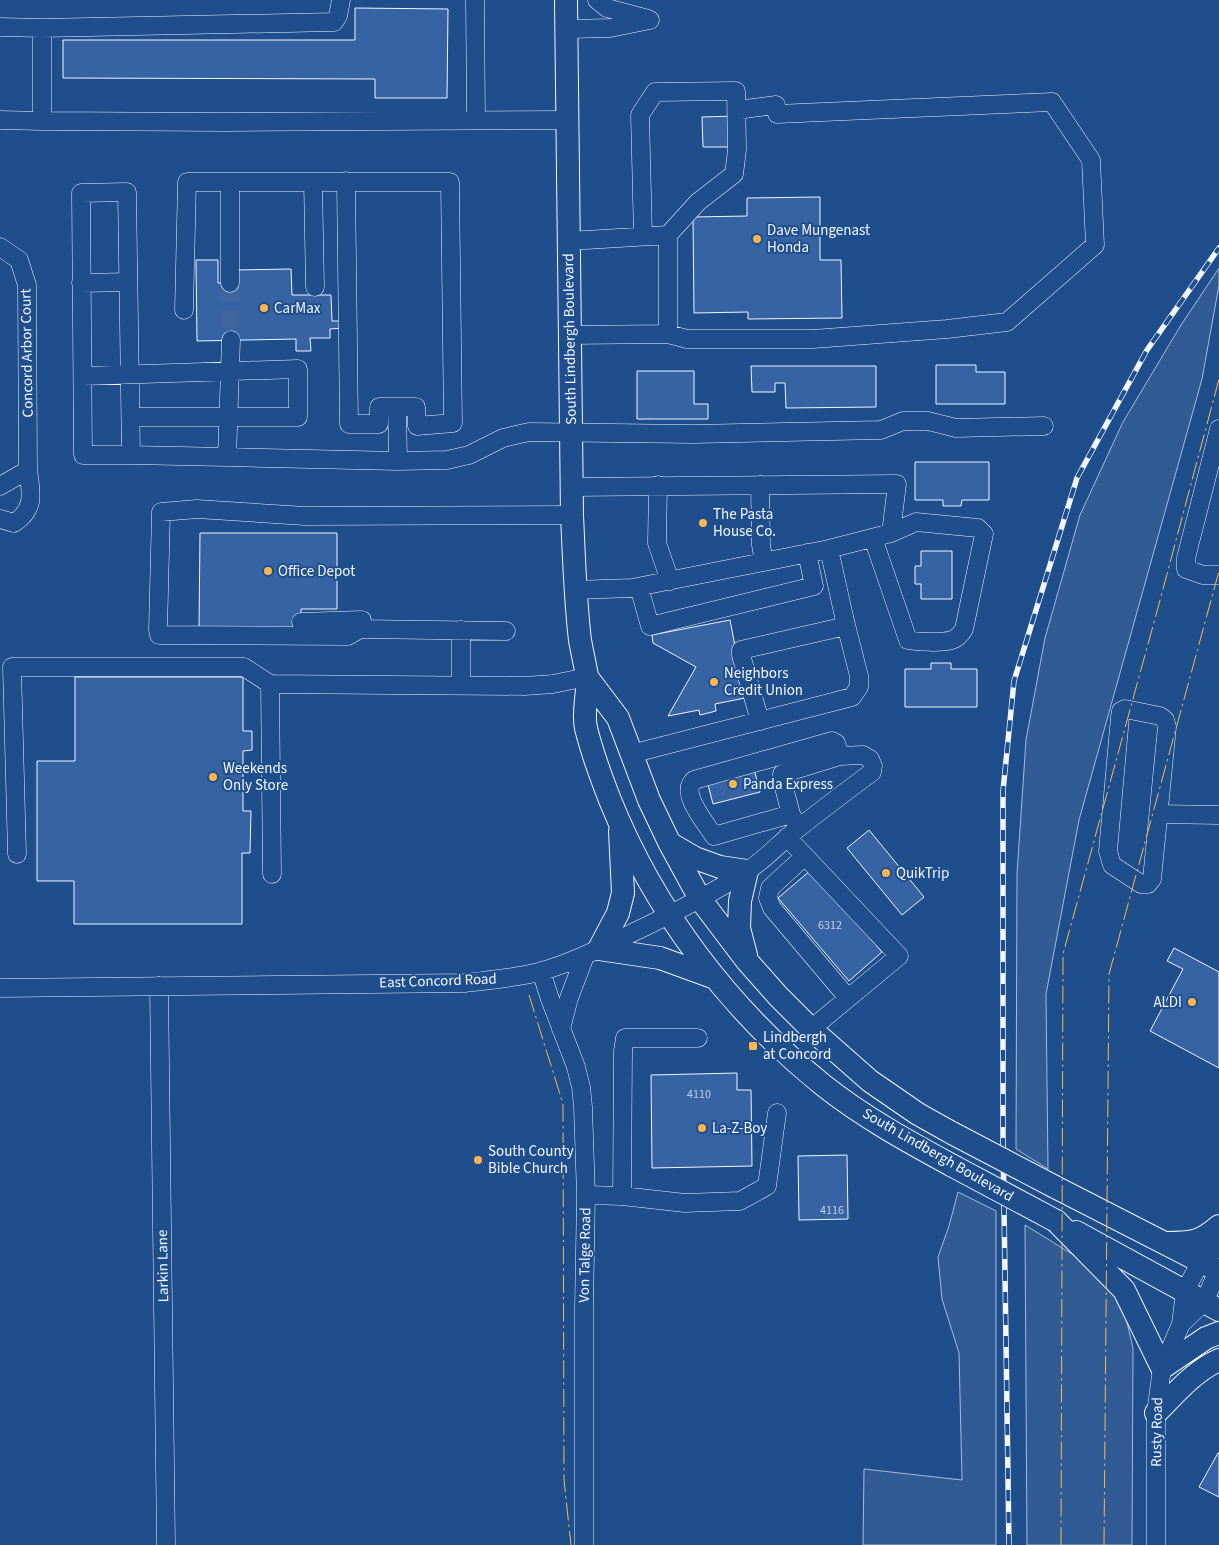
<svg xmlns="http://www.w3.org/2000/svg" width="1219" height="1545" viewBox="0 0 1219 1545" font-family="'Source Sans 3',sans-serif">
<rect width="100%" height="100%" fill="#1f4e8c"/>
<path fill="#305b95" stroke="#a8bbd7" d="M1219,268V285L1202,379L1079,820L1046,994L1048,1169L1016,1149L1017,874L1026,740L1045,638L1080,515L1123,422L1181,325Z
M958,1192L996,1211V1545H863L864,1469L962,1480L959,1353L942,1299L938,1257L949,1226Z
M1025,1225L1093,1267L1121,1297L1133,1348L1132,1545H1027Z"/>
<path fill="#3563a3" stroke="#f2f6ff" d="M355,8L448,9L447,98H375V79L63,78V40H355Z
M735,116V147H703L702,117Z
M820,197V260H841L842,318L748,319V312L694,313L693,217L747,216V198Z
M196,260H218V283H236V270L291,269L292,295H331L332,321H343V328L330,329V338H310L311,351H296V339L197,341Z
M936,365H976V372H1005V404H936Z
M751,366H876V407L786,408L785,383H775V392H752Z
M637,371H694V404H708V419H637Z
M915,462H989V500H962L961,506H943V500H915Z
M200,533H337V609H301V631H199Z
M921,551H952V599H921V584H915V566H921Z
M730,620L745,698L715,704L716,711L700,715L699,710L668,716L696,667L653,643L652,635Z
M931,663H951V669H977V707H905V669H931Z
M75,677H243V731H252V750L243,751V811H251L250,853H242V924H74V881H37V761H75Z
M753,765L760,792L713,804L706,777Z
M869,830L924,897L902,915L847,848Z
M811,870L882,952L849,981L778,898Z
M1174,948L1219,972V1068L1150,1031L1183,969L1167,961Z
M737,1073V1090H751L752,1166L652,1168L651,1075Z
M847,1155L848,1219L799,1220L798,1156Z
M1218,1453H1219V1497L1199,1487Z"/>
<g fill="none" stroke-linecap="round" stroke-linejoin="round">
<path stroke="#3f679d" stroke-width="18" stroke-dasharray="18 9" stroke-linecap="butt" d="M230,283L231,340"/>
<defs>
<path id="minor" d="M475,0L476,120
M597,0L607,8L648,19
M0,27L42,28V121L227,122L568,120
M42,28L334,22L338,16L341,0
M568,29L610,28L650,20
M0,120L42,121
M346,181L349,424H379V407H397
M313,182L315,287
M643,236L640,115L655,92L736,91L737,150L734,174L698,202L668,235
M569,241L668,235V334
M0,247L19,260L27,285L28,470C31,492 36,509 14,523L0,519
M81,283L128,282
M230,283V182
M184,310L187,182H450L453,423L417,426L416,407H397L398,461
M570,335L668,334L687,339H813L947,329L1007,322L1095,245L1091,160L1052,102L777,114L776,105L737,110
M231,340L227,457L398,461L447,460L469,455L503,438L529,432L694,434L881,430L903,421H928L956,428L1044,426
M83,376L298,369V417H131
M1219,429L1186,558V569L1203,575H1219
M131,455H83L81,193L127,192L131,455L227,457
M658,485L657,543L670,581
M760,485L761,545L764,562
M0,486L28,470
M572,487L897,484L891,533L829,549
M873,538L908,640C918,642 943,643 952,640C958,638 961,634 964,629L984,534L978,528L916,522L891,533
M639,587L650,626L814,586L807,553
M575,590L632,588L829,549L845,621L859,676V687L852,697L631,754
M301,622L362,620
M506,631L360,629L348,636L159,635L158,630L161,512L197,509L305,516L572,515
M270,684L272,874
M461,685V630
M1125,709L1160,716L1165,720L1167,727L1152,879L1148,884H1141L1112,865L1108,851L1120,717L1121,711Z
M760,721L741,655V650L846,626
M791,814L714,836C706,823 679,793 694,780L832,741L836,743L840,756
M1159,814L1219,815
M787,837L899,956L811,1029
M17,854L12,667H244L270,684L525,686L553,684L587,677
M805,856L770,888L768,898L772,908L848,998
M541,971L550,999L576,1067L581,1087L583,1107L586,1195L584,1308V1545
M159,986L166,1545
M0,988L465,983C490,980 515,978 539,972C571,963 601,948 630,934C670,915 710,895 747,871C763,861 776,847 790,835C817,813 844,793 872,772L873,766L870,759L863,755L840,756L782,774V780L791,814L798,828
M561,1029L569,998L585,956
M586,1195L622,1196L685,1203L740,1201L767,1186L777,1113
M622,1196L623,1051L625,1038H698
M1181,1324L1185,1291L1201,1261L1219,1246
M1156,1545V1413L1162,1368L1181,1324L1204,1302L1219,1269"/>
<path id="major" d="M566,0L572,515C574,557 575,598 580,640C582,652 585,664 587,676C589,692 582,711 586,728C592,753 601,777 610,800C655,912 730,1010 823,1085C863,1117 909,1142 953,1166
M587,677L618,718L649,800L670,844L700,899L747,961L778,996L811,1029L870,1081L918,1114L952,1133
M620,831L623,893L618,913L599,949L660,958L715,978
M671,844L695,858L720,867L747,871L740,901L739,928L746,955
M1055,1187L1219,1271
M1056,1221L1124,1290L1162,1368L1206,1338L1219,1333
M1076,1232L1219,1310
M1165,1243C1190,1243 1200,1243 1219,1226
M1156,1413C1175,1394 1194,1371 1219,1360"/>
</defs>
<use href="#minor" stroke="#f2f6ff" stroke-width="19"/>
<use href="#major" stroke="#f2f6ff" stroke-width="24"/>
<use href="#minor" stroke="#1f4e8c" stroke-width="18"/>
<use href="#major" stroke="#1f4e8c" stroke-width="22"/>
<defs>
<path id="rail" d="M1009,1545L1003,1140V791L1014,681L1077,478L1147,350L1219,248"/>
</defs>
<use href="#rail" stroke="#f2f6ff" stroke-width="5.5"/>
<use href="#rail" stroke="#1f4e8c" stroke-width="4" stroke-dasharray="11" stroke-linecap="butt"/>
<defs>
<path id="major-bridge" d="M952,1133L1055,1187
M953,1166L1056,1221"/>
</defs>
<use href="#major-bridge" stroke="#f2f6ff" stroke-width="24" stroke-linecap="butt"/>
<use href="#major-bridge" stroke="#1f4e8c" stroke-width="22"/>
<path stroke="#ffb74d" stroke-width="1" stroke-dasharray="18 4 2.5 4" stroke-linecap="butt" d="M529,995L563,1104L564,1480L571,1545
M1061,1545L1063,954L1159,604L1219,379
M1104,1545L1109,974L1219,571"/>
</g>
<g fill="#ffb74d" stroke="#1f4e8c" stroke-width="2">
<circle cx="757" cy="239" r="5"/>
<circle cx="264" cy="308" r="5"/>
<circle cx="703" cy="523" r="5"/>
<circle cx="268" cy="571" r="5"/>
<circle cx="714" cy="682" r="5"/>
<circle cx="213" cy="777" r="5"/>
<circle cx="733" cy="784" r="5"/>
<circle cx="886" cy="873" r="5"/>
<circle cx="1192" cy="1002" r="5"/>
<rect x="748" y="1041" width="10" height="10" rx="2.5"/>
<circle cx="702" cy="1128" r="5"/>
<circle cx="478" cy="1160" r="5"/>
</g>
<g text-anchor="middle" dominant-baseline="central" stroke-width="4" stroke-linejoin="round" paint-order="stroke">
<g font-size="12" fill="#c3d1e8">
<text x="830" y="925">6312</text>
<text x="699" y="1094">4110</text>
<text x="832" y="1210">4116</text>
</g>
<g font-size="15" fill="#f2f6ff" stroke="#1f4e8c" text-anchor="start">
<text x="767" y="230">Dave Mungenast<tspan x="767" dy="17">Honda</tspan></text>
<text x="274" y="308">CarMax</text>
<text x="713" y="514">The Pasta<tspan x="713" dy="17">House Co.</tspan></text>
<text x="278" y="571">Office Depot</text>
<text x="724" y="673">Neighbors<tspan x="724" dy="17">Credit Union</tspan></text>
<text x="223" y="768">Weekends<tspan x="223" dy="17">Only Store</tspan></text>
<text x="743" y="784">Panda Express</text>
<text x="896" y="873">QuikTrip</text>
<text x="1182" y="1002" text-anchor="end">ALDI</text>
<text x="763" y="1037">Lindbergh<tspan x="763" dy="17">at Concord</tspan></text>
<text x="712" y="1128">La-Z-Boy</text>
<text x="488" y="1151">South County<tspan x="488" dy="17">Bible Church</tspan></text>
</g>
<g font-size="15" fill="#f2f6ff" stroke="#1f4e8c">
<text transform="translate(570 339) rotate(-91)">South Lindbergh Boulevard</text>
<text transform="translate(27 353) rotate(-91)">Concord Arbor Court</text>
<text transform="translate(438 981) rotate(-2)">East Concord Road</text>
<text transform="translate(938 1155) rotate(30)">South Lindbergh Boulevard</text>
<text transform="translate(585 1255) rotate(-89)">Von Talge Road</text>
<text transform="translate(163 1266) rotate(-91)">Larkin Lane</text>
<text transform="translate(1157 1432) rotate(-89)">Rusty Road</text>
</g>
</g>
</svg>
